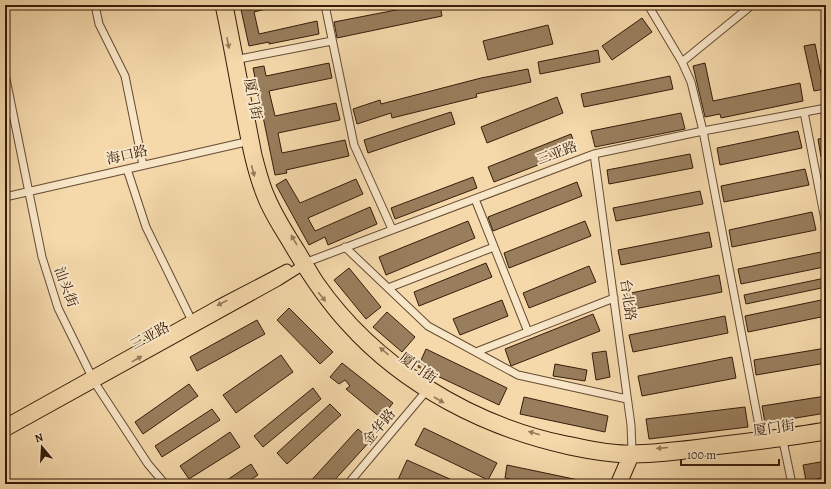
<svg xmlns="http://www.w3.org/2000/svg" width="831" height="489" viewBox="0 0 831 489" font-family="Alegreya,'Noto Serif SC',serif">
<rect width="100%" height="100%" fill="#f5d9ab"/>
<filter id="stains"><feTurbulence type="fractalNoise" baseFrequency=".005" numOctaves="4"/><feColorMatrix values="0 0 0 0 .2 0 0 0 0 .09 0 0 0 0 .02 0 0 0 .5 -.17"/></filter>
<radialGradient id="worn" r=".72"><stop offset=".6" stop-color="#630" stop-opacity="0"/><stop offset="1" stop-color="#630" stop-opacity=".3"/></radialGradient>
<path fill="#997e5d" stroke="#361c09" d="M240,5H274V7L254,12L259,34L317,21L319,34L269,44V42L249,46Z
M422,5H440L442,16L337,38L334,22Z
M642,18L652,32L612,60L602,46Z
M548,25L553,44L488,60L483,41Z
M815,44L824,89L814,91L804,46Z
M598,50L600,62L540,74L538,62Z
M329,63L332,78L269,91L275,116L336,103L340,120L278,133L282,153L345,140L349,156L286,170L287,173L275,175L253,68L264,66L266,76Z
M705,63L713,101L800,83L803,101L721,118L720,114L705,117L693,66Z
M528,69L531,82L476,94L477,97L392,118L391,113L357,124L353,109L380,100L381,104L481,78Z
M670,76L673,89L584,107L581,94Z
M557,97L563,113L487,143L481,127Z
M451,112L455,124L368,153L364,140Z
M681,113L685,129L595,147L591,131Z
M798,131L802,148L720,165L717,148Z
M571,134L577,150L494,182L488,167Z
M826,138V156L821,157L818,139Z
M690,154L693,168L609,184L607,170Z
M805,169L809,185L724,202L721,186Z
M473,177L477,188L395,219L391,208Z
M286,179L300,203L356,179L363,194L308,218L315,231L370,207L377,224L328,245L325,237L309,245L276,185Z
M577,182L582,196L493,231L488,217Z
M700,191L703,204L616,221L613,208Z
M812,212L816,230L732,247L729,230Z
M468,221L475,238L386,275L379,257Z
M585,221L591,236L509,268L504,253Z
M709,232L712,247L621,265L618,250Z
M821,252L824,267L741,284L738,269Z
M486,263L492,277L419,306L414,292Z
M589,266L596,282L529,308L523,293Z
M349,268L381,307L366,319L334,280Z
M719,275L722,292L629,310L626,294Z
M825,278L826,287L746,304L744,295Z
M826,299V316L748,332L745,316Z
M502,300L508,316L460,335L453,319Z
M289,308L333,352L320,364L277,320Z
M387,312L415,337L402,352L373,327Z
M593,314L600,331L511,366L505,349Z
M725,316L728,333L633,352L629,335Z
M257,320L265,334L197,371L190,357Z
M826,348V363L756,375L754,360Z
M426,349L507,388L499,405L418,367Z
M606,351L610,377L596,380L592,353Z
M281,355L293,372L236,413L223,395Z
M732,357L736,378L642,396L638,376Z
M342,363L393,403L381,418L346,389L350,386L345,380L339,384L330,377Z
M555,364L587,370L585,381L553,376Z
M189,384L198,396L143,434L135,422Z
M313,388L321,399L263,447L254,436Z
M826,396V413L765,423L762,406Z
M524,397L608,416L605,432L520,414Z
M330,404L341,415L287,464L277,453Z
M745,407L748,427L649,439L646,419Z
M212,409L220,420L162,457L155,446Z
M424,428L497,463L488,480L415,445Z
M358,429L371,440L331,484H308Z
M230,432L240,447L189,479L180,466Z
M407,460L461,484H402L397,482Z
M826,461V477L806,481L803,465Z
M251,464L258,475L244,484H221Z
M507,465L588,482L587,484H532L505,478Z"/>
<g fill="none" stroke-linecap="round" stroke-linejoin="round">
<defs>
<path id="minor" d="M95,5L99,24L125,76L143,165
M325,5L354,145L392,229
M648,5L682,62L691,82L703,131L761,436
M234,60L332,41
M682,62L752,5
M5,74L42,257L58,308L95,383L148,464L165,484
M804,112L826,225
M594,154L631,425L632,450
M127,169L146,227L193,323
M5,197L250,141
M475,199L528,332
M345,247L428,326L518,375L627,399
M307,262L594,154L703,131L826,108
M388,288L494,247
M476,352L614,298
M784,438L783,441L792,484
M348,484L428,389"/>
<path id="major" d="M220,5C227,38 233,71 239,104C245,135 250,167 262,197C268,213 278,228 287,243C304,272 322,300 345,325C403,390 486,432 570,450C589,454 608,457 626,458C655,459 685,454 713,450C751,446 789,441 826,435
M228,5L257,155C261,169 264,183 270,196C278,215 290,234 301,251C307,261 313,272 319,281C376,363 470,421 566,441C587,445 609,451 629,450C661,450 693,445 724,441C758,437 792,433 826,427
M5,424L218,305L287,269
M5,432L278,281L305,264
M615,484L628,454
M622,484L635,454"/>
</defs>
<use href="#minor" stroke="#664b32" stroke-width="9"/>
<use href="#major" stroke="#361c09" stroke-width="11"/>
<use href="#minor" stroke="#f8e6c8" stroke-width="7"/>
<use href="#major" stroke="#f5d9ab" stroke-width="9"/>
</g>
<defs><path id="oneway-solid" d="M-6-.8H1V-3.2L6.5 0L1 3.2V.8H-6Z"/></defs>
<g fill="#967a5a">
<use href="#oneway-solid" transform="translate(228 43) rotate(79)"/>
<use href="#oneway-solid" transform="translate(253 171) rotate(75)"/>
<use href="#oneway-solid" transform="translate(294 240) rotate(-120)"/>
<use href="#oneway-solid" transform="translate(322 297) rotate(51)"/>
<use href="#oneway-solid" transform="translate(222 303) rotate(152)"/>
<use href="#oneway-solid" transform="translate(384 351) rotate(-140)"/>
<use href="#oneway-solid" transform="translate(137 359) rotate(-29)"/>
<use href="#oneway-solid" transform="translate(439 400) rotate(30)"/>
<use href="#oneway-solid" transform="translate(534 433) rotate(-164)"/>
<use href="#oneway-solid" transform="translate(662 448) rotate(175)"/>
</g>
<g text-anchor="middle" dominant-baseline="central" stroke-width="4" stroke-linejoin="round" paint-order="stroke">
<g font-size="14" fill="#361c09" stroke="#f8e6c8">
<text transform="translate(253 99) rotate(79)">厦门街</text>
<text transform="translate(557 153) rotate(-20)">三亚路</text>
<text transform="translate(127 155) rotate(-13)">海口路</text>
<text transform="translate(66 287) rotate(70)">汕头街</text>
<text transform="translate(628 300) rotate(82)">台北路</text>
<text transform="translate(150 336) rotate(-29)">三亚路</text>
<text transform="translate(418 368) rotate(35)">厦门街</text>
<text transform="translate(379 427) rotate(-50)">金华路</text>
<text transform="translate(774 428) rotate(-8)">厦门街</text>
</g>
</g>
<rect width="831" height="489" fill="none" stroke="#f5d9ab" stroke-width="20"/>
<rect x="6" y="6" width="819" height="477" fill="none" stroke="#361c09" stroke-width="2"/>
<rect x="10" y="10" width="811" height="469" fill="none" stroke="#361c09"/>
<g transform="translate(42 447) rotate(342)" stroke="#f8e6c8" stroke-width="3" paint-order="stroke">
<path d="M0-3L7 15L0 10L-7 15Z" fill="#361c09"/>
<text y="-6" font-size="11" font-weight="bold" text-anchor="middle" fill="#361c09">N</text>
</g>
<path d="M681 459v6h98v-6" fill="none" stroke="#361c09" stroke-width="2"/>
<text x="687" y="459" font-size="12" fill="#361c09" stroke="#f8e6c8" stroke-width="3" paint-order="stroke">100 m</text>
<rect width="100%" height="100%" filter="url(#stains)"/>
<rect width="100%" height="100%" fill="url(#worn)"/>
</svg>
